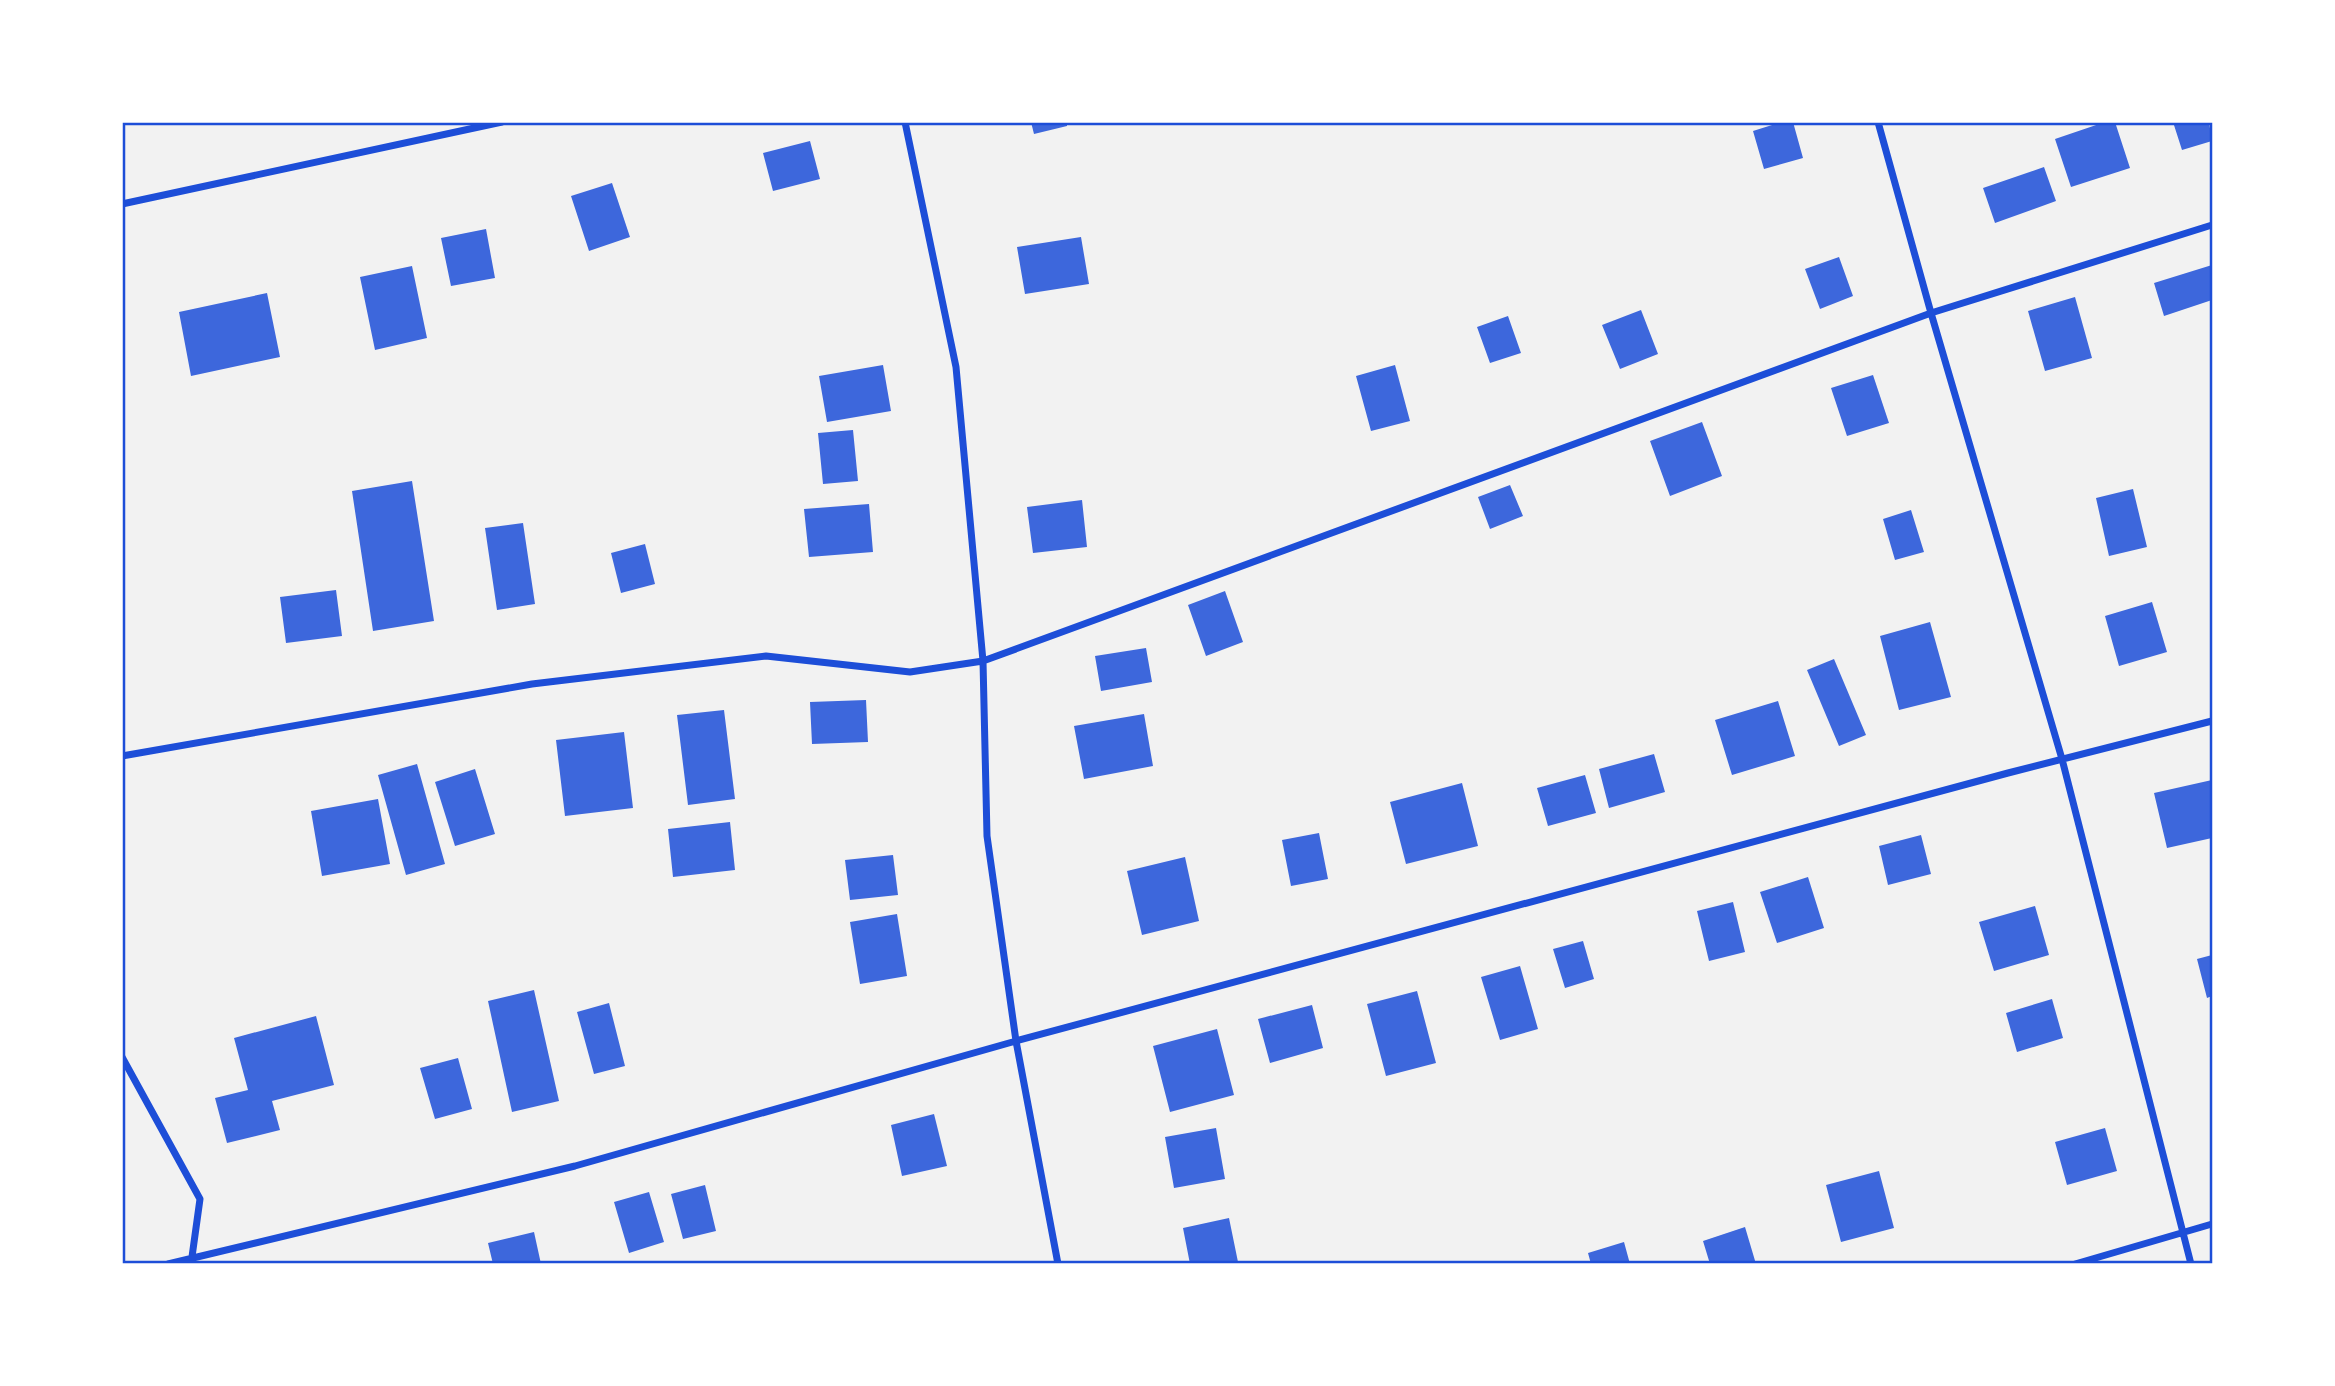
<svg xmlns="http://www.w3.org/2000/svg" width="2335" height="1386" viewBox="0 0 2335 1386" font-family="Lato,sans-serif">
<rect width="100%" height="100%" fill="#f2f2f2"/>
<path fill="#3d67dc" d="M1031,122H1067V126L1034,134Z
M1782,122H1793L1803,158L1764,169L1753,131Z
M2105,122H2115L2130,168L2071,187L2055,139Z
M2173,122H2209L2212,141L2182,150Z
M810,141L820,179L773,191L763,153Z
M2044,167L2056,201L1995,223L1983,188Z
M612,183L630,237L589,251L571,196Z
M486,229L495,278L451,286L441,238Z
M1081,237L1089,284L1025,294L1017,247Z
M1839,257L1853,296L1820,309L1805,269Z
M2212,265V300L2164,316L2154,283Z
M412,266L427,338L375,350L360,277Z
M267,293L280,357L191,376L179,312Z
M2075,297L2092,358L2045,371L2028,311Z
M1641,310L1658,354L1620,369L1602,325Z
M1508,316L1521,353L1490,363L1477,327Z
M883,365L891,411L827,422L819,376Z
M1395,365L1410,421L1371,431L1356,376Z
M1873,375L1889,423L1847,436L1831,388Z
M1702,422L1722,476L1670,496L1650,441Z
M853,430L858,481L823,484L818,433Z
M412,481L434,621L373,631L352,491Z
M1510,485L1523,516L1490,529L1478,497Z
M2133,489L2147,547L2109,556L2096,498Z
M1082,500L1087,547L1033,553L1027,507Z
M869,504L873,552L809,557L804,509Z
M1911,510L1924,552L1895,560L1883,519Z
M523,523L535,604L497,610L485,528Z
M645,544L655,584L621,593L611,553Z
M336,590L342,636L286,643L280,597Z
M1225,591L1243,642L1206,656L1188,605Z
M2152,602L2167,652L2119,666L2105,616Z
M1930,622L1951,697L1899,710L1880,636Z
M1146,648L1152,682L1101,691L1095,656Z
M1834,659L1866,735L1839,746L1807,670Z
M866,700L868,742L812,744L810,702Z
M1778,701L1795,756L1732,775L1715,720Z
M724,710L735,799L688,805L677,715Z
M1144,714L1153,766L1084,779L1074,726Z
M624,732L633,808L565,816L556,740Z
M1654,754L1665,792L1609,808L1599,769Z
M417,764L445,864L406,875L378,775Z
M475,769L495,834L455,846L435,782Z
M1585,775L1596,813L1548,826L1537,788Z
M2212,780V838L2167,848L2154,793Z
M1462,783L1478,846L1406,864L1390,802Z
M378,799L390,864L322,876L311,811Z
M730,822L735,870L673,877L668,829Z
M1319,833L1328,879L1291,886L1282,840Z
M1921,835L1931,874L1888,885L1879,846Z
M893,855L898,895L850,900L845,860Z
M1185,857L1199,921L1142,935L1127,871Z
M1808,877L1824,928L1777,943L1760,892Z
M1733,902L1745,952L1709,961L1697,911Z
M2035,906L2049,955L1994,971L1979,922Z
M897,914L907,976L860,984L850,922Z
M1583,941L1594,979L1565,988L1553,949Z
M2212,955V996L2207,998L2197,959Z
M1520,966L1538,1029L1500,1040L1481,977Z
M534,990L559,1101L512,1112L488,1001Z
M1417,991L1436,1063L1386,1076L1367,1004Z
M2052,999L2063,1038L2017,1052L2006,1013Z
M609,1003L625,1066L594,1074L577,1012Z
M1312,1005L1323,1048L1270,1063L1258,1019Z
M316,1016L334,1085L272,1101L280,1130L227,1143L215,1098L248,1090L234,1038Z
M1217,1029L1234,1095L1170,1112L1153,1046Z
M458,1058L472,1109L435,1119L420,1068Z
M934,1114L947,1166L902,1176L891,1125Z
M1216,1128L1225,1179L1174,1188L1165,1137Z
M2105,1128L2117,1171L2067,1185L2055,1142Z
M1879,1171L1894,1228L1841,1242L1826,1185Z
M705,1185L716,1231L683,1239L671,1194Z
M649,1192L664,1242L629,1253L614,1202Z
M1229,1218L1238,1262L1190,1264L1183,1228Z
M1745,1227L1756,1264H1710L1703,1241Z
M534,1232L541,1264H493L488,1243Z
M1624,1242L1630,1264H1591L1588,1253Z"/>
<g fill="none" stroke-linecap="round" stroke-linejoin="round">
<path stroke="#1d4ed8" stroke-width="7" d="M905,122L956,367L983,661L987,836L1016,1041L1058,1264
M1878,122L1931,313L2062,759L2191,1264
M122,204L502,122
M122,756L532,684L766,656L910,672L983,661L1931,313L2212,225
M122,1057L200,1199L191,1264
M168,1264L575,1166L1016,1041L2008,773L2212,721
M2075,1264L2212,1224"/>
</g>
<rect width="2335" height="1386" fill="none" stroke="#ffffff" stroke-width="248"/>
<rect x="124" y="124" width="2087" height="1138" fill="none" stroke="#1d4ed8" stroke-width="2.5"/>
</svg>
